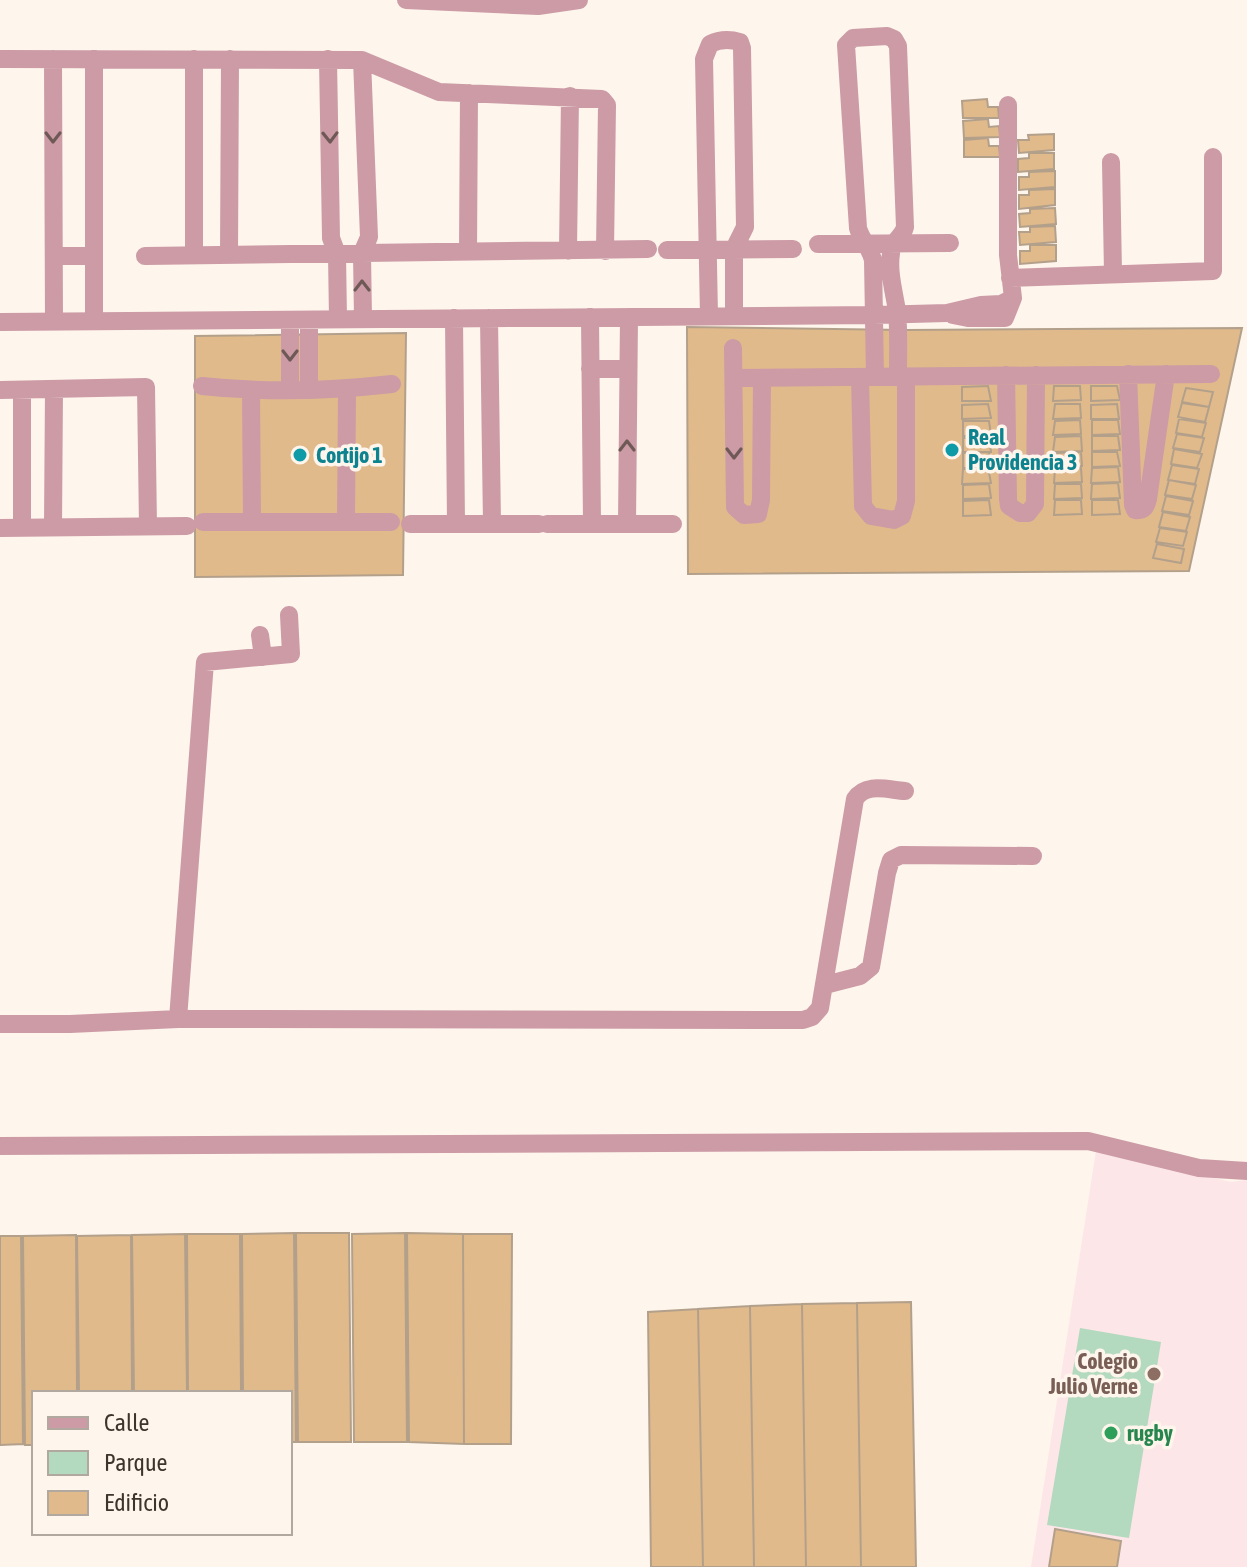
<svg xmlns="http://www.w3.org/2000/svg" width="1247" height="1567" viewBox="0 0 1247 1567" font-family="'Asap Condensed',sans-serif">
<rect width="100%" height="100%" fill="#fef5ec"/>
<path fill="#fce6e8" d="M1096,1151L1231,1182L1247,1180V1567H1031Z"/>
<path fill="#b3d9be" d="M1080,1328L1161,1342L1129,1538L1047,1525Z"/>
<path fill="#e1ba8c" stroke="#b3a08b" stroke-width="2" d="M987,99L988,107H998L999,118H963L962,101Z
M988,119L989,127L999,126L1000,137L964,138L963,121Z
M1054,134V150L1019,153L1018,140H1029L1028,135Z
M988,138L989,146H999L1000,157H964V140Z
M1029,153H1054V169L1018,172V159L1029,158Z
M1055,171V187L1019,190V177H1029V172Z
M1055,189V205L1019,209V195H1029V190Z
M1055,208L1056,224L1020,227L1019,214L1030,213V209Z
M1055,226L1056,242L1020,245L1019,232H1030V227Z
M1030,245H1056V261L1020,264V251H1030Z
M687,327L905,330L1242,328L1189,571L688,574Z
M406,333L403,575L195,577V336Z
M988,386L991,401H962V387Z
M1054,386H1080L1081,400L1053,401Z
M1091,386H1117L1120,400L1091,401Z
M1186,388L1213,392L1209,407L1182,402Z
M1182,403L1209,407L1205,422L1178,417Z
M988,404L991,418L962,419V405Z
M1055,404H1080L1081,418L1053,419Z
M1117,404L1119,419H1091V405Z
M1179,419L1206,423L1202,437L1176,433Z
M1080,420L1081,434L1053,435L1055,421Z
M1092,420H1118L1120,434L1092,435Z
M963,421H989L991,435L963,436Z
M1177,434L1204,438L1200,452L1173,448Z
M1081,436L1082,451L1053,452L1055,437Z
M1092,436H1118L1120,450L1092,451Z
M989,437L991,452H963V438Z
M1174,449L1202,454L1197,468L1171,464Z
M989,452L991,467L963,468V453Z
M1081,452L1082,466L1053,467L1055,453Z
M1092,452H1117L1120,466L1092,467Z
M1172,465L1199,469L1195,484L1168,480Z
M1118,467L1120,482L1091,483L1092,468Z
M988,468L991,483L962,484L963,469Z
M1081,468L1082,482L1054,483L1055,469Z
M1169,480L1196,485L1192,499L1165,495Z
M1118,483L1120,498L1091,499L1092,484Z
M989,484L991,498L963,499V485Z
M1055,484H1081L1082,498L1054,499Z
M1166,496L1193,501L1189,515L1162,511Z
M989,500L991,515L963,516V501Z
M1055,500H1081L1082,514L1054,515Z
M1092,500H1118L1120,514L1092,515Z
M1163,512L1190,517L1186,531L1159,527Z
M1160,528L1187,532L1183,546L1156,542Z
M1157,544L1184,549L1181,563L1153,558Z
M294,1233L296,1442H290V1393H243L242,1234Z
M296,1233H349L351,1442H298Z
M405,1233L407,1442H354L352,1234Z
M407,1233L463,1234L464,1444L409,1442Z
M185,1234L187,1393H134L132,1235Z
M187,1234H240L241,1393H188Z
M463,1234H512L511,1444H464Z
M76,1235L77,1393H34V1445H25L23,1236Z
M131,1235L132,1393H79L77,1236Z
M0,1236H21L23,1444L0,1445Z
M911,1302L916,1567H861L857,1303Z
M857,1303L861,1567H806L802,1304Z
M802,1304L806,1567H754L750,1306Z
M750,1306L754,1567H703L698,1309Z
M698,1309L703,1567H651L648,1312Z
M1055,1529L1121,1541L1117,1567H1049Z"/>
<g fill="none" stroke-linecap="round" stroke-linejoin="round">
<path stroke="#cc9ba6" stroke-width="18" d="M406,0L538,6L579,0
M1,59L362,60L439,92L602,99L607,105L605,251
M53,59L54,322
M194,59V255
M328,59L331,238L337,254L338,319
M362,60L369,237L362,253L363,319
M1111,162L1113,273
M818,244L950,243
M667,250L793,249
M568,251L570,96
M468,252L469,93
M229,255L230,59
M54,256H94
M145,256L648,249
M1010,278L1213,271V157
M953,315L968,318H1005L1013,298L1008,255V105
M709,316L704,59L710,44C720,39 730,39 740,42L742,48L745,227L734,249V316
M590,317L592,524
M454,318L456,524
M489,318L492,524
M94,321V59
M0,322L874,315L947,313L981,305L1001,304L1013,298
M733,348L735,507L744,515L758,514L761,500L762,378
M590,369H628
M1128,374L1133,505L1135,510C1144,511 1146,507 1148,499L1166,374
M1006,375L1008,499L1009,506L1020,513H1028L1035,504L1036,375
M860,377L863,506L871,516L894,520L902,516L906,501V377
M875,377L873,260C870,247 861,240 858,228L846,45L853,38L887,36L894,39L898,46L905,227C903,236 895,239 892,248C887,269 894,291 897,311C899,332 898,354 898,375
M734,378L1211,374
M202,386C265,393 329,391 392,384
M309,389V320
M0,390L146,387L148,526
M290,390V320
M251,391L252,521
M203,522H391
M346,522L347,389
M410,524H539
M547,524H673
M627,524L629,317
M22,527V390
M53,527L54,389
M0,528L187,526
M260,635L263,657
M825,985L860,976L871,967L887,873L891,860L901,855L1033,856
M178,1019L205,662L291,654L289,615
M0,1024H70L178,1019L803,1020L812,1017L820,1008L855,799C866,782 888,790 905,791
M0,1146L1088,1141L1199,1168L1247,1171"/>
</g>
<defs><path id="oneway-chevron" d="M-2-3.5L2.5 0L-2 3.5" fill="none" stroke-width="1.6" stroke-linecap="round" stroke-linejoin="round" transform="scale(2)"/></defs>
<g stroke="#6f5957">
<use href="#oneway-chevron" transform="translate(53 137) rotate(90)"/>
<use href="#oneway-chevron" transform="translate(330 137) rotate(89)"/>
<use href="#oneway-chevron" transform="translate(362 286) rotate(-90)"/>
<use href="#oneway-chevron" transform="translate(290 355) rotate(90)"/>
<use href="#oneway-chevron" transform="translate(627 446) rotate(-90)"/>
<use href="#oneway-chevron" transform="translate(734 453) rotate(90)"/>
</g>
<g fill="#0f9aa8" stroke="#fef5ec" stroke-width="3">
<circle cx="952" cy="450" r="8"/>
<circle cx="300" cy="455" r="8"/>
</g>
<circle fill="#8d6e63" stroke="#fef5ec" stroke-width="3" cx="1154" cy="1374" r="8"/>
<circle fill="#2e9e5b" stroke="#fef5ec" stroke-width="3" cx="1111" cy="1433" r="8"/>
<g text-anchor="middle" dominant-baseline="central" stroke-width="7" stroke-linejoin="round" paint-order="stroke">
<g font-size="22" font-weight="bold" fill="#0d838f" stroke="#fef5ec" text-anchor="start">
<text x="968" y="437">Real<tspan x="968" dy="25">Providencia 3</tspan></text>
<text x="316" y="455">Cortijo 1</text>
</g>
<g font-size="22" font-weight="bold" fill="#785e54" stroke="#fef5ec" text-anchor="end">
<text x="1138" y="1361">Colegio<tspan x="1138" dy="25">Julio Verne</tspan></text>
</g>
<g font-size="22" font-weight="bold" fill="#27864d" stroke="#fef5ec" text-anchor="start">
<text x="1127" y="1433">rugby</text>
</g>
</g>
<rect x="32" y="1391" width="260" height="144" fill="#fef5ec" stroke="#b1a89f" stroke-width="2"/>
<rect x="48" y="1417" width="40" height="12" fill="#cc9ba6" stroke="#b1a89f" stroke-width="2"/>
<text x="104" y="1431" font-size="24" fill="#3d352c">Calle</text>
<rect x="48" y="1451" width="40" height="24" fill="#b3d9be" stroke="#b1a89f" stroke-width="2"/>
<text x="104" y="1471" font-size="24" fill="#3d352c">Parque</text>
<rect x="48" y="1491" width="40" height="24" fill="#e1ba8c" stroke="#b1a89f" stroke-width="2"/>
<text x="104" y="1511" font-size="24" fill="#3d352c">Edificio</text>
</svg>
